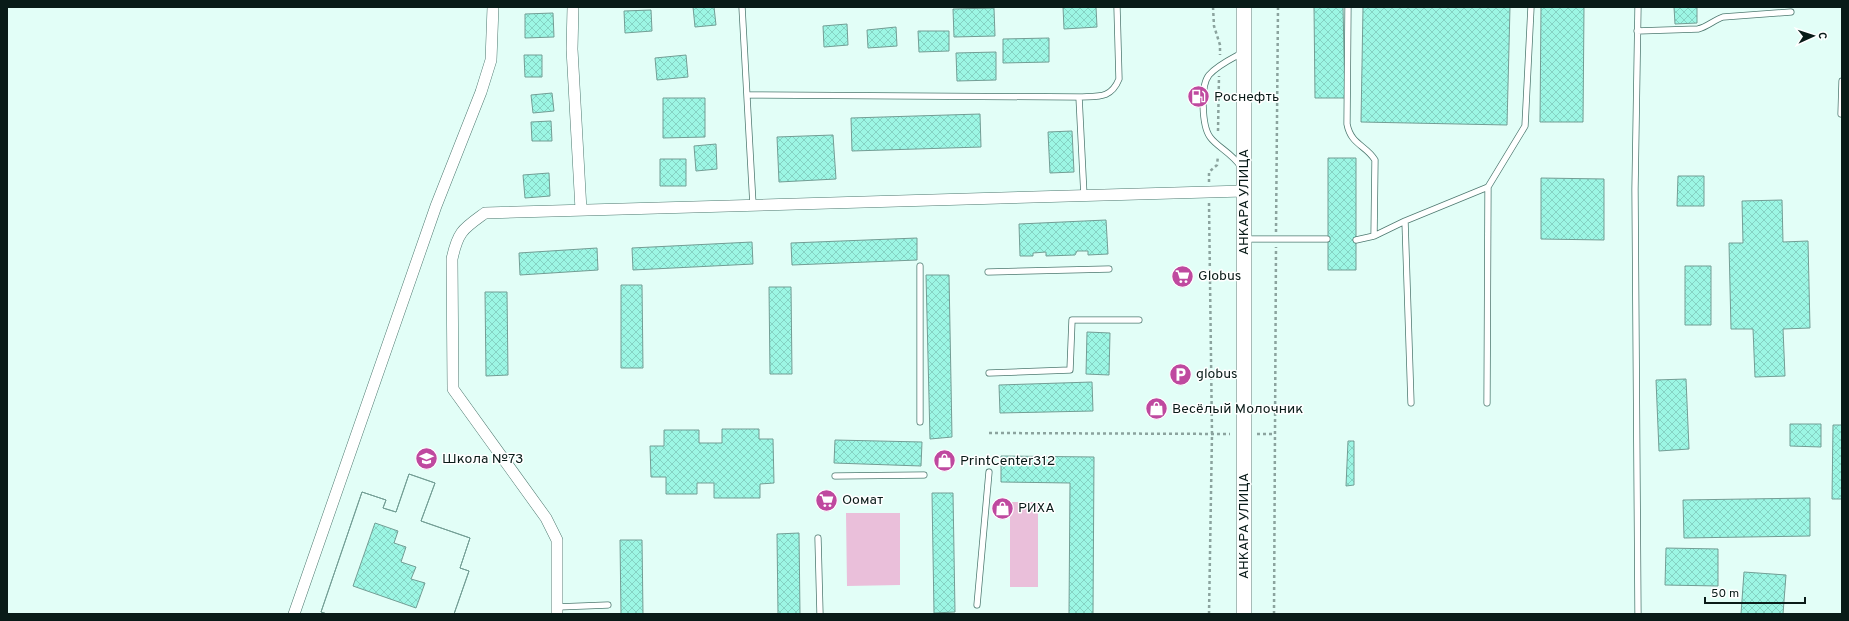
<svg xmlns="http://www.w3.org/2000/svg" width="1849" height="621" viewBox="0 0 1849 621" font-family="Overpass,sans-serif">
<defs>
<pattern id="building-cross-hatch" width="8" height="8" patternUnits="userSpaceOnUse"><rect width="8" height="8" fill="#9cf6e4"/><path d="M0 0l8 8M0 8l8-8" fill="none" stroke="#85d2c3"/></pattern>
</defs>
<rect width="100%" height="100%" fill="#e2fef7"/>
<path fill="#eabfda" d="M1010,502H1038V587H1010Z
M846,513H900V585L847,586Z"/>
<path fill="url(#building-cross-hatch)" stroke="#739e95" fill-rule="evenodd" d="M693,7H714L716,25L695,27Z
M1063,7H1096L1097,27L1064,29Z
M1314,7H1343L1345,98H1315Z
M1363,7H1510L1507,125L1361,122Z
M1541,7H1584L1583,122H1540Z
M1674,7H1697V23L1675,24Z
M994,8L995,36L954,37L953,9Z
M651,10L652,31L625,33L624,11Z
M553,13L554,37L525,38V14Z
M847,24L848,45L824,47L823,26Z
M896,27L897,46L868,48L867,30Z
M918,31H949V51L919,52Z
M1049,38V62L1003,63V39Z
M996,52V80L957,81L956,53Z
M524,55H542V77H525Z
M686,55L688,77L657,80L655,58Z
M552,93L554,111L533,113L531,95Z
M663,98H705V137L663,138Z
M980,114L981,147L852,151L851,118Z
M551,121L552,141H532L531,122Z
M1072,131L1074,172L1050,173L1048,132Z
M833,135L836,179L779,182L777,137Z
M716,144L717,169L696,171L694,146Z
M1328,158H1356V270H1328Z
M660,159H686V186H660Z
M549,173L550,196L525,198L523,175Z
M1678,176H1704V206H1677Z
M1541,178L1604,179V240L1541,239Z
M1782,200L1783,242L1808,241L1810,328L1783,329L1785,376L1755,377L1753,329H1731L1729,243H1743L1742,201Z
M1106,220L1108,254L1088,255V251H1077L1075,255L1046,256V252L1033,253V256H1020L1019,224Z
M917,238V260L792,265L791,243Z
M752,242L753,264L633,270L632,248Z
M597,248L598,270L520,275L519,253Z
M1685,266H1711V325H1685Z
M926,275H949L952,437L930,439Z
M621,285H642L643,368H621Z
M769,287H791L792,374H770Z
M485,292H507L508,375L486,376Z
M1087,332L1110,333L1109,375L1086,374Z
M1686,379L1689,449L1659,451L1656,380Z
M1092,382L1093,411L1000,413L999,385Z
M1790,424H1821V447L1790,446Z
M1833,425H1842V499H1832Z
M722,429H759V439H773L774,483L760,484V498H714V483H697V494H666V477H651L650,446H664V430H699V443H722Z
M835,440L922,442L921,466L834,463Z
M1348,441H1354V485L1346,486Z
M1001,456L1094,457L1093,614H1069L1070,483L1001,482Z
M937,458H951V465H937Z
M409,474L435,483L421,521L470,538L460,568L469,571L454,614H327L321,612L362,492L386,500L383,508L396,512ZM375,523L398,531L394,543L406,547L401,562L416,567L411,579L425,583L416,608L353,586Z
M409,474L435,483L421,521L470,538L460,568L469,571L454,614H327L321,612L362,492L386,500L383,508L396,512Z
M932,493H953L955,612L934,613Z
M1810,498V536L1684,538L1683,500Z
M799,533L800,614H778L777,534Z
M620,540H642L643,614H621Z
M1666,548L1718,549V586L1665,585Z
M1744,572L1786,575L1783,614H1741Z"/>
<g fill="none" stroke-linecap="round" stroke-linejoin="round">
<defs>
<path id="lane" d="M742,7L753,205
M1348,7L1347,124C1351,145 1366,145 1375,160L1374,236
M1638,7L1635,189L1638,614
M1637,31L1698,29C1707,27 1714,20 1723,17L1791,12
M747,95L1079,97L1084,196
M1079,97C1098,96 1111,99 1119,79L1117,7
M1841,114L1842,81
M1241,167C1232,153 1217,147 1210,137C1202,126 1200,86 1209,75C1218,65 1231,59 1242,53
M1405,221L1411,403
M1245,239H1327
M1356,240L1374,236L1405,221L1488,187L1525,126L1531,7
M920,266V422
M988,272L1109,269
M989,373L1070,370L1072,320H1139
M1487,403L1488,187
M835,476L924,475
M818,538L820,614
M977,605L989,472
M557,607L608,605"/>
<path id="street" d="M573,7L572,49L581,210
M294,614L436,206L481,92L491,60L493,7
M557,614V540L546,518L453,389L452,259C458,231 463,229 485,213L1244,191"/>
<path id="secondary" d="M1244,7V614"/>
</defs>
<use href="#lane" stroke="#4e7970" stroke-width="7"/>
<use href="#street" stroke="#4e7970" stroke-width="12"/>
<use href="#secondary" stroke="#4e7970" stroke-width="16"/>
<path stroke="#8ba39e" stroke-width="2.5" stroke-dasharray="3 3" stroke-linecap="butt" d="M1213,7L1214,26L1220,45V55
M1218,131L1219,76
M1209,182V172L1217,165L1218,156
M1209,203L1212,434L1209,614
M1276,232L1278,7
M989,433L1230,434
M1257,434H1275
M1274,614L1276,247"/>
<use href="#lane" stroke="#fff" stroke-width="5.5"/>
<use href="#street" stroke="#fff" stroke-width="11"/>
<use href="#secondary" stroke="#fff" stroke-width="15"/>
</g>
<defs>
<symbol id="fuel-disc" viewBox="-11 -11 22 22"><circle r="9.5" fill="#bf499f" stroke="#fff"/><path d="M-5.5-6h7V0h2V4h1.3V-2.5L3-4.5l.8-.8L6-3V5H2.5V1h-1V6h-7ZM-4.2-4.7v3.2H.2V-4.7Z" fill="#fff"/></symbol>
<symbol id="supermarket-disc" viewBox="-11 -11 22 22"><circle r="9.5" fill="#bf499f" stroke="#fff"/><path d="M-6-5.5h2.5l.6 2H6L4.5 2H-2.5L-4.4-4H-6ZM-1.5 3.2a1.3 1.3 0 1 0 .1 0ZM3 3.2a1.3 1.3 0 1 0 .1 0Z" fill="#fff"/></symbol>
<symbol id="parking-disc" viewBox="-11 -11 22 22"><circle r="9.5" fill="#bf499f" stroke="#fff"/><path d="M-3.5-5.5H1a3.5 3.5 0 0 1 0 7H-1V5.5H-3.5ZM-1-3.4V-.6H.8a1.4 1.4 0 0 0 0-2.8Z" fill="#fff"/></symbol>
<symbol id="shop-disc" viewBox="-11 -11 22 22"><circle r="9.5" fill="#bf499f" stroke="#fff"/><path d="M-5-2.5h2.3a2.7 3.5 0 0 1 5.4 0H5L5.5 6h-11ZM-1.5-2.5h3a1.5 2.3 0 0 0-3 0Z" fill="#fff"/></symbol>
<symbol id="school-disc" viewBox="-11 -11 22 22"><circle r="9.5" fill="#bf499f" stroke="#fff"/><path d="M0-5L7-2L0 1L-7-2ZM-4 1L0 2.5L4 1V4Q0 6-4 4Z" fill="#fff"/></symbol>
</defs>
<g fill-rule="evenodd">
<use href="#fuel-disc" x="1186" y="84" width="25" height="25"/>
<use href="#supermarket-disc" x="1170" y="264" width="25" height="25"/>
<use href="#parking-disc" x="1168" y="362" width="25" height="25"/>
<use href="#shop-disc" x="1144" y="396" width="25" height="25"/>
<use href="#school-disc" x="414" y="446" width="25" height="25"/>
<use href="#shop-disc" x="932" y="448" width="25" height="25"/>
<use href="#supermarket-disc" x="814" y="488" width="25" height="25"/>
<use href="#shop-disc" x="990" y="496" width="25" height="25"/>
</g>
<g text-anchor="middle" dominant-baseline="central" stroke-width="3" stroke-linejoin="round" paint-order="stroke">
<g font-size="14" fill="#091b18" stroke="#fff" text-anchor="start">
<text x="1214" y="97">Роснефть</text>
<text x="1198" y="276">Globus</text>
<text x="1196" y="374">globus</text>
<text x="1172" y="409">Весёлый Молочник</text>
<text x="442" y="459">Школа №73</text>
<text x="960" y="461">PrintCenter312</text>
<text x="842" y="500">Оомат</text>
<text x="1018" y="508">РИХА</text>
</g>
<g font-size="14" fill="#091b18" stroke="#fff">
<text transform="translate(1244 202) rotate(-90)">АНКАРА УЛИЦА</text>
<text transform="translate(1244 526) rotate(-90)">АНКАРА УЛИЦА</text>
</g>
</g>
<rect width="1849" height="621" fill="none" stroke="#091b18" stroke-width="16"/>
<g transform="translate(1813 36) rotate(87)" stroke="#ffffff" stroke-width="3" paint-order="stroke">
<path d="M0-3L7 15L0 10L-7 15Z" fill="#091b18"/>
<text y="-6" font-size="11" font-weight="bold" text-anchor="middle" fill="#091b18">С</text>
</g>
<path d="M1705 597v6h100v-6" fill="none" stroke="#091b18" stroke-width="2"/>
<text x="1711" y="597" font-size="12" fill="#091b18" stroke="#ffffff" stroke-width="3" paint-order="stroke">50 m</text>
</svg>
